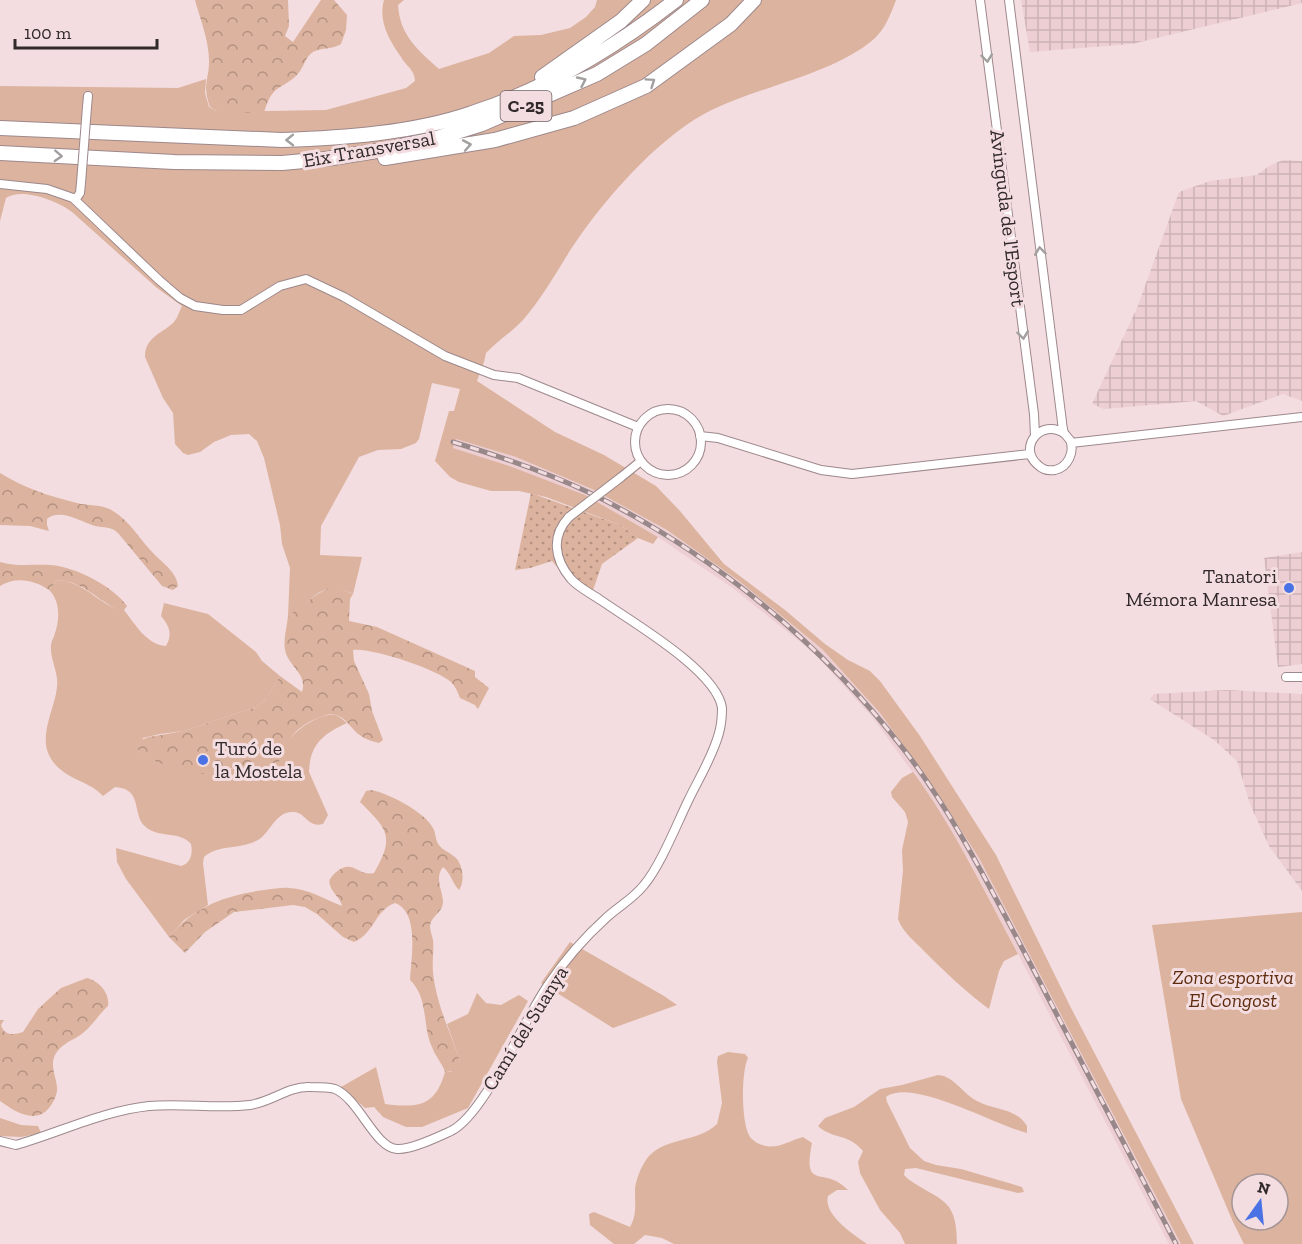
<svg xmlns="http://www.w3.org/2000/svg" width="1302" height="1244" viewBox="0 0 1302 1244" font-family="'Zilla Slab',serif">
<defs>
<pattern id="industrial-grid" width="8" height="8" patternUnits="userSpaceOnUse" patternTransform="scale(1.5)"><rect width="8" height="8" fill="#ecced3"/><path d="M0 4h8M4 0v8" fill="none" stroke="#cbb1b5"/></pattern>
<pattern id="forest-crowns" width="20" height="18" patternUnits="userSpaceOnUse" patternTransform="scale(1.5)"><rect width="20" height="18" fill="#dcb39e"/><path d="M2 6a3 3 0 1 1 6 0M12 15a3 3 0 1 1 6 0" fill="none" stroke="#b39281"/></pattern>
<pattern id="park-dots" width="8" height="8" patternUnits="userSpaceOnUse" patternTransform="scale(1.5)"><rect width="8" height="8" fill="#dcb39e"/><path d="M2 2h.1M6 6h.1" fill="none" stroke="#b39281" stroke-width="1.8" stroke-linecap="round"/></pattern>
</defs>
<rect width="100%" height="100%" fill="#f3dde0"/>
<path fill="#ecced3" d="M456,439L516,457L592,489L667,530L739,581L822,649L880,713L934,788L979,858L1181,1244H1169L970,862L927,792L873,718L814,653L734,589L658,537L585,495L453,448Z"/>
<path fill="url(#industrial-grid)" d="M1021,0H1302V3L1132,44L1030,52Z
M1283,160L1302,161V401L1283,394L1223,416L1196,401L1104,409L1092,404L1137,308L1179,192L1210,181L1257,175L1269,166Z
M1302,552V664L1278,667L1264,558Z
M1227,690L1302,694V891L1269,846L1250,804L1237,761L1214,740L1150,699L1154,694Z"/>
<path fill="#dcb39e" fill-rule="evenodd" d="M384,0H404L398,5C400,36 418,50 439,69L489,53L514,36L541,35L570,28L586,17L595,7L597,0H896C891,14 885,29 874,39C833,75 754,87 704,114C654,142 603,201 571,249C556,273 542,298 523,320C512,332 497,341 486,353L484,362L477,381L555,432L604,455L656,486L680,511L724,564L785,610L825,644L848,660L870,671L880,681L920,736L996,855L1070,1006L1194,1244H1181L979,858L934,788L880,713L822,649L739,581L667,530L592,489L516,457L456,439L453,448L512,467L585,495L658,537L653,544L638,538L620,525L546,497L519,491H491L459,482L450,477L435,461L449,411H454L460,389L432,383L419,439L416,443L401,449L378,450L359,457L321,526L320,555L362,557L353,594C319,578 315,601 288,616L290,568L282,544L280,525L264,458L257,441L249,434L231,435L214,442L200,452L188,455L183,453L175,444L173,413L163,398L145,357C145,338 160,334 172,324C177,320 179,312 182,306L157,288L72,212C58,201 22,187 6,198L0,221V86L178,88L206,79L205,93L209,107L218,112L326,110L406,88L415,81C415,70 406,66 401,57C389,40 378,21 384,0Z
M58,580C85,581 106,611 124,610C135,624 147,645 166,646C173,633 169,626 161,616L164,603L208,614L256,652L262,661L280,676L266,699L256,707L184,731L160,734L143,738L139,751L153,760L197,773H213L234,768L276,781C278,768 279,757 285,745C292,732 320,712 335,715C340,716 343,720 347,723C323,734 310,744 309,772L328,815L323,824C308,828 306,813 294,812C276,810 270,833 258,840C241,850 219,844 204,857L203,863L208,905L184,920L169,937L126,879L117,862L116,848L181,866C191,863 193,853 191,844C180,831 160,838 147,828C130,816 145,789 115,787L103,796C89,780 60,779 49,755C39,734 55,708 57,687C59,673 50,660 51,646C51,641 54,638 55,633C60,619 60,600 49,590Z
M913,772C954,828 985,892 1018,954L1004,961L999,971L989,1009C966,992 945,972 925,952C915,941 903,933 898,919L903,871L902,850L908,822L905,812L892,797L891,792L902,778Z
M1302,912V1244H1244L1233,1222L1181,1099L1152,925ZM1242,1184H1278V1220H1242Z
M570,942L664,996L677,1005L613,1028L541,983Z
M477,993L486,1003L501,1005L519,995L528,1001L468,1108L422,1127H406L383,1117L374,1107L365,1108L341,1087L376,1067L385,1104C418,1108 435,1107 445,1072H451L460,1061L447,1024L468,1014Z
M728,1052L745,1054L748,1058C741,1072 741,1124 750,1137C754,1142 760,1145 766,1146C778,1149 791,1140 803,1137L812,1143C802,1193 824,1165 848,1190H837L828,1196C823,1215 853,1234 867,1244H674L662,1238L645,1235L634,1244H614L590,1225L589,1214L594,1212L630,1227C637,1215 635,1204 635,1191C635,1181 641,1167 646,1160C661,1137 698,1143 717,1124L722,1103L717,1062L718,1056Z
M938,1075C954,1076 963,1094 977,1101C995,1111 1015,1107 1027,1126V1133C997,1126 911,1077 886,1097L887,1102L910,1148L924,1161L936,1165L961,1169L1022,1187L1024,1192L1018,1193L916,1168L905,1169L904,1175L908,1179C941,1202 957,1197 957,1244H905L900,1233L880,1210L860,1173L858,1162L863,1151C848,1133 831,1139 818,1126L825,1118L854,1107L880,1089L902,1085Z
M0,1118L21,1125L38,1126L41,1133L21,1137L0,1136Z"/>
<path fill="url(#forest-crowns)" d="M195,0H288L289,26L285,36L293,42L321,0H334L347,15L346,30L341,44C332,50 322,47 313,52C306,56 305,64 300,71C285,91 273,80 264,113L218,112L210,107C202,84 209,81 209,61C209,40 200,19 195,0Z
M0,473C24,488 49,496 77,503C89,506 102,504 113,511C130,521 140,540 154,554C163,563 177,573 178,586L173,590L162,586L118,533C111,526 104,528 95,526C81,522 60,508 47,519V525L49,531L30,526L0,525Z
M0,562C17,567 33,564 51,565C75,567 113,586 127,606L124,610H118C98,600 82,581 58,580L49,590C35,580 15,576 0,586Z
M330,587L341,589L353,594L350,599L349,621L377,627L475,671V677L489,688L478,709L475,705L460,698C458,693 456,687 451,682C436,669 373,648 353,650L354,661L369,694L372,711L383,740L379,743C371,741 364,739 357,733C351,728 345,717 336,715C330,713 323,716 318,718C288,730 279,752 276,781C263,777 250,769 236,768C225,767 215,774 204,774C187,774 144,761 136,747L139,741L149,737L184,731L256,707L266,699L280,676L302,692C308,674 288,666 285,650C283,639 287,627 288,616L316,595Z
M371,790C388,793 425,812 433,828C436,833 435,840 439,845C443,851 452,853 457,859C463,867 465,882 459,890C452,883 451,873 443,867C434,878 443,891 443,903C442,913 431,916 430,926C430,931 432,935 433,940C434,951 432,962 433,972C436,1003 450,1032 460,1061L456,1071L445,1072C442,1063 435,1056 432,1047C422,1026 429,998 410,980C411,959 420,912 395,903C375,910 374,934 354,942L343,937L317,914L305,907L293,905L234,912L205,932L185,953L169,937C193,908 221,897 257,891C268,890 279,887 289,888C309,889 324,899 342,906C340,897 332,893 330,885C328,880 331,877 335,873C353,857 358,877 374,873C395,836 388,830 360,802L366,791Z
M87,978C99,981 110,993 108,1006C99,1014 93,1025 83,1033C73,1041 61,1043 55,1055C49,1067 58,1079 57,1091C56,1097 53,1103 49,1108C35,1125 14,1111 0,1101V1020H4L1,1025C4,1036 14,1035 23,1032L38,1009L61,988Z"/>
<path fill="url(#park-dots)" d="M531,493L620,525L638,538L602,564L590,599L571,583L552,561L530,568L515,570Z"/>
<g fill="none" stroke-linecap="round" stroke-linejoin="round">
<defs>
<path id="street" d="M980,0L1034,414L1035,436
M1009,0L1061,414C1062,420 1062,427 1064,433C1066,435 1068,438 1070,440C1075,452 1068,467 1055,470C1049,471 1043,470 1038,465C1017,448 1041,417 1065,434
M87,107L88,96
M0,184L47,189L73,198L159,280L180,298L195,306L223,310H241L280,286L306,279L344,297L445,356L494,375L518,378L638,427
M75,200L80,193L81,183
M635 442a33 33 0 1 1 66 0a33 33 0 1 1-66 0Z
M700,436L718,438L821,470L852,474L1030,454
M1071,443L1302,417
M620,478L641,461
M1286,677H1302
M0,1141L16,1145C61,1132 103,1111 149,1106C183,1103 217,1109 250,1105C271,1102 289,1086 310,1087C317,1087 329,1087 335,1089C359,1099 375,1148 397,1149C411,1150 438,1137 451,1131C485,1114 524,1019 548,985C564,961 584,938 606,918C618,907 634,898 644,885C660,866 676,826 688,801C698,780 713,756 719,733C721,726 722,715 722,708C717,671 632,622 602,601C592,594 579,588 571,579C554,559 551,536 569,517"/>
<path id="highway" d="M542,77L621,21L643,0
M0,128L282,140C343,138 414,133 472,113C547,89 614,48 676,0
M0,153L174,162L282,163L326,159L383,150L434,139L482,124L597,74L646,44L702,0
M385,158L495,140L574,118L646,86L731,24L754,0"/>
</defs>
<use href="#street" stroke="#9d888b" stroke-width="10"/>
<use href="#highway" stroke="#9d888b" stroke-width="16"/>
<use href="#street" stroke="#fff" stroke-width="8"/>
<use href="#highway" stroke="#fff" stroke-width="14"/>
<defs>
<path id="rail" d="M453,442C499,456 546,472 590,493C712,553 822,643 905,751C951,811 985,878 1020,944C1073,1044 1124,1144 1176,1244"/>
</defs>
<use href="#rail" stroke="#98888a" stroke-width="5"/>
<use href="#rail" stroke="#f3dde0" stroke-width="3" stroke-dasharray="9" stroke-linecap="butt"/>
<defs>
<path id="street-bridge" d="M81,183L87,107
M569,517L620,478"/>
</defs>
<use href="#street-bridge" stroke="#9d888b" stroke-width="10" stroke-linecap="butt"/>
<use href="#street-bridge" stroke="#fff" stroke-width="8"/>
</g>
<defs><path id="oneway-chevron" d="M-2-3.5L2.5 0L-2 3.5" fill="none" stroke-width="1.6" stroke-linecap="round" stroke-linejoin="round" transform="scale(1.5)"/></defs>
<g stroke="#a29f9f">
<use href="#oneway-chevron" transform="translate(987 58) rotate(83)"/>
<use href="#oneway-chevron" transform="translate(582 81) rotate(-25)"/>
<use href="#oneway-chevron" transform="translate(651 82) rotate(-34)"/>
<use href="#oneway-chevron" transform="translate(290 140) rotate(179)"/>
<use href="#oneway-chevron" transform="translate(467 145) rotate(-10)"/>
<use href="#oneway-chevron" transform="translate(58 156) rotate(3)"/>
<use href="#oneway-chevron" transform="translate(1040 251) rotate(-97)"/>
<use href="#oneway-chevron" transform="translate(1023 335) rotate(83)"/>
</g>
<g fill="#4a72e5" stroke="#f3dde0" stroke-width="2">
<circle cx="1289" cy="588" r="6"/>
<circle cx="203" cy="760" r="6"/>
</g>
<g text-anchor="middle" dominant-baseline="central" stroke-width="6" stroke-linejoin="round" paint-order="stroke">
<rect fill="#f3dde0" stroke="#6b5f61" stroke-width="1.5" x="500.5" y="91" width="51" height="30" rx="4.5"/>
<g font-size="18" font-weight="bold" fill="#31292a">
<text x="526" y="106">C-25</text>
</g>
<g font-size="20" fill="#31292a" stroke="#f3dde0">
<text transform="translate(369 149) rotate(-10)">Eix Transversal</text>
<text transform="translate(1008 218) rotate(83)">Avinguda de l'Esport</text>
<text transform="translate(525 1028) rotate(-58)">Camí del Suanya</text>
</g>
<g font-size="20" fill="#31292a" stroke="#f3dde0" text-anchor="end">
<text x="1277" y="576">Tanatori<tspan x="1277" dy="23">Mémora Manresa</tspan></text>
<text x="215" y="748" text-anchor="start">Turó de<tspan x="215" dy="23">la Mostela</tspan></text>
</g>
<g font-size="20" font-style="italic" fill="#5e2c0e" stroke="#f3dde0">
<text x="1233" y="977">Zona esportiva<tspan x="1233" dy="23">El Congost</tspan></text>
</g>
</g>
<g transform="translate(1260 1202) rotate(15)"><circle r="28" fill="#f3dde0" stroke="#a59597" stroke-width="1.5"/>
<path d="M0-4.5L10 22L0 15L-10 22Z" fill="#4a72e5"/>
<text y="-9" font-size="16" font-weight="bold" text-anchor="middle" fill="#31292a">N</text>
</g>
<path d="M15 39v9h142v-9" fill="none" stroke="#31292a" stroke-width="3"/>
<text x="24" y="39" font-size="18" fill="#31292a" stroke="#f3dde0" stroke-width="4.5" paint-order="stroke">100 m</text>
</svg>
